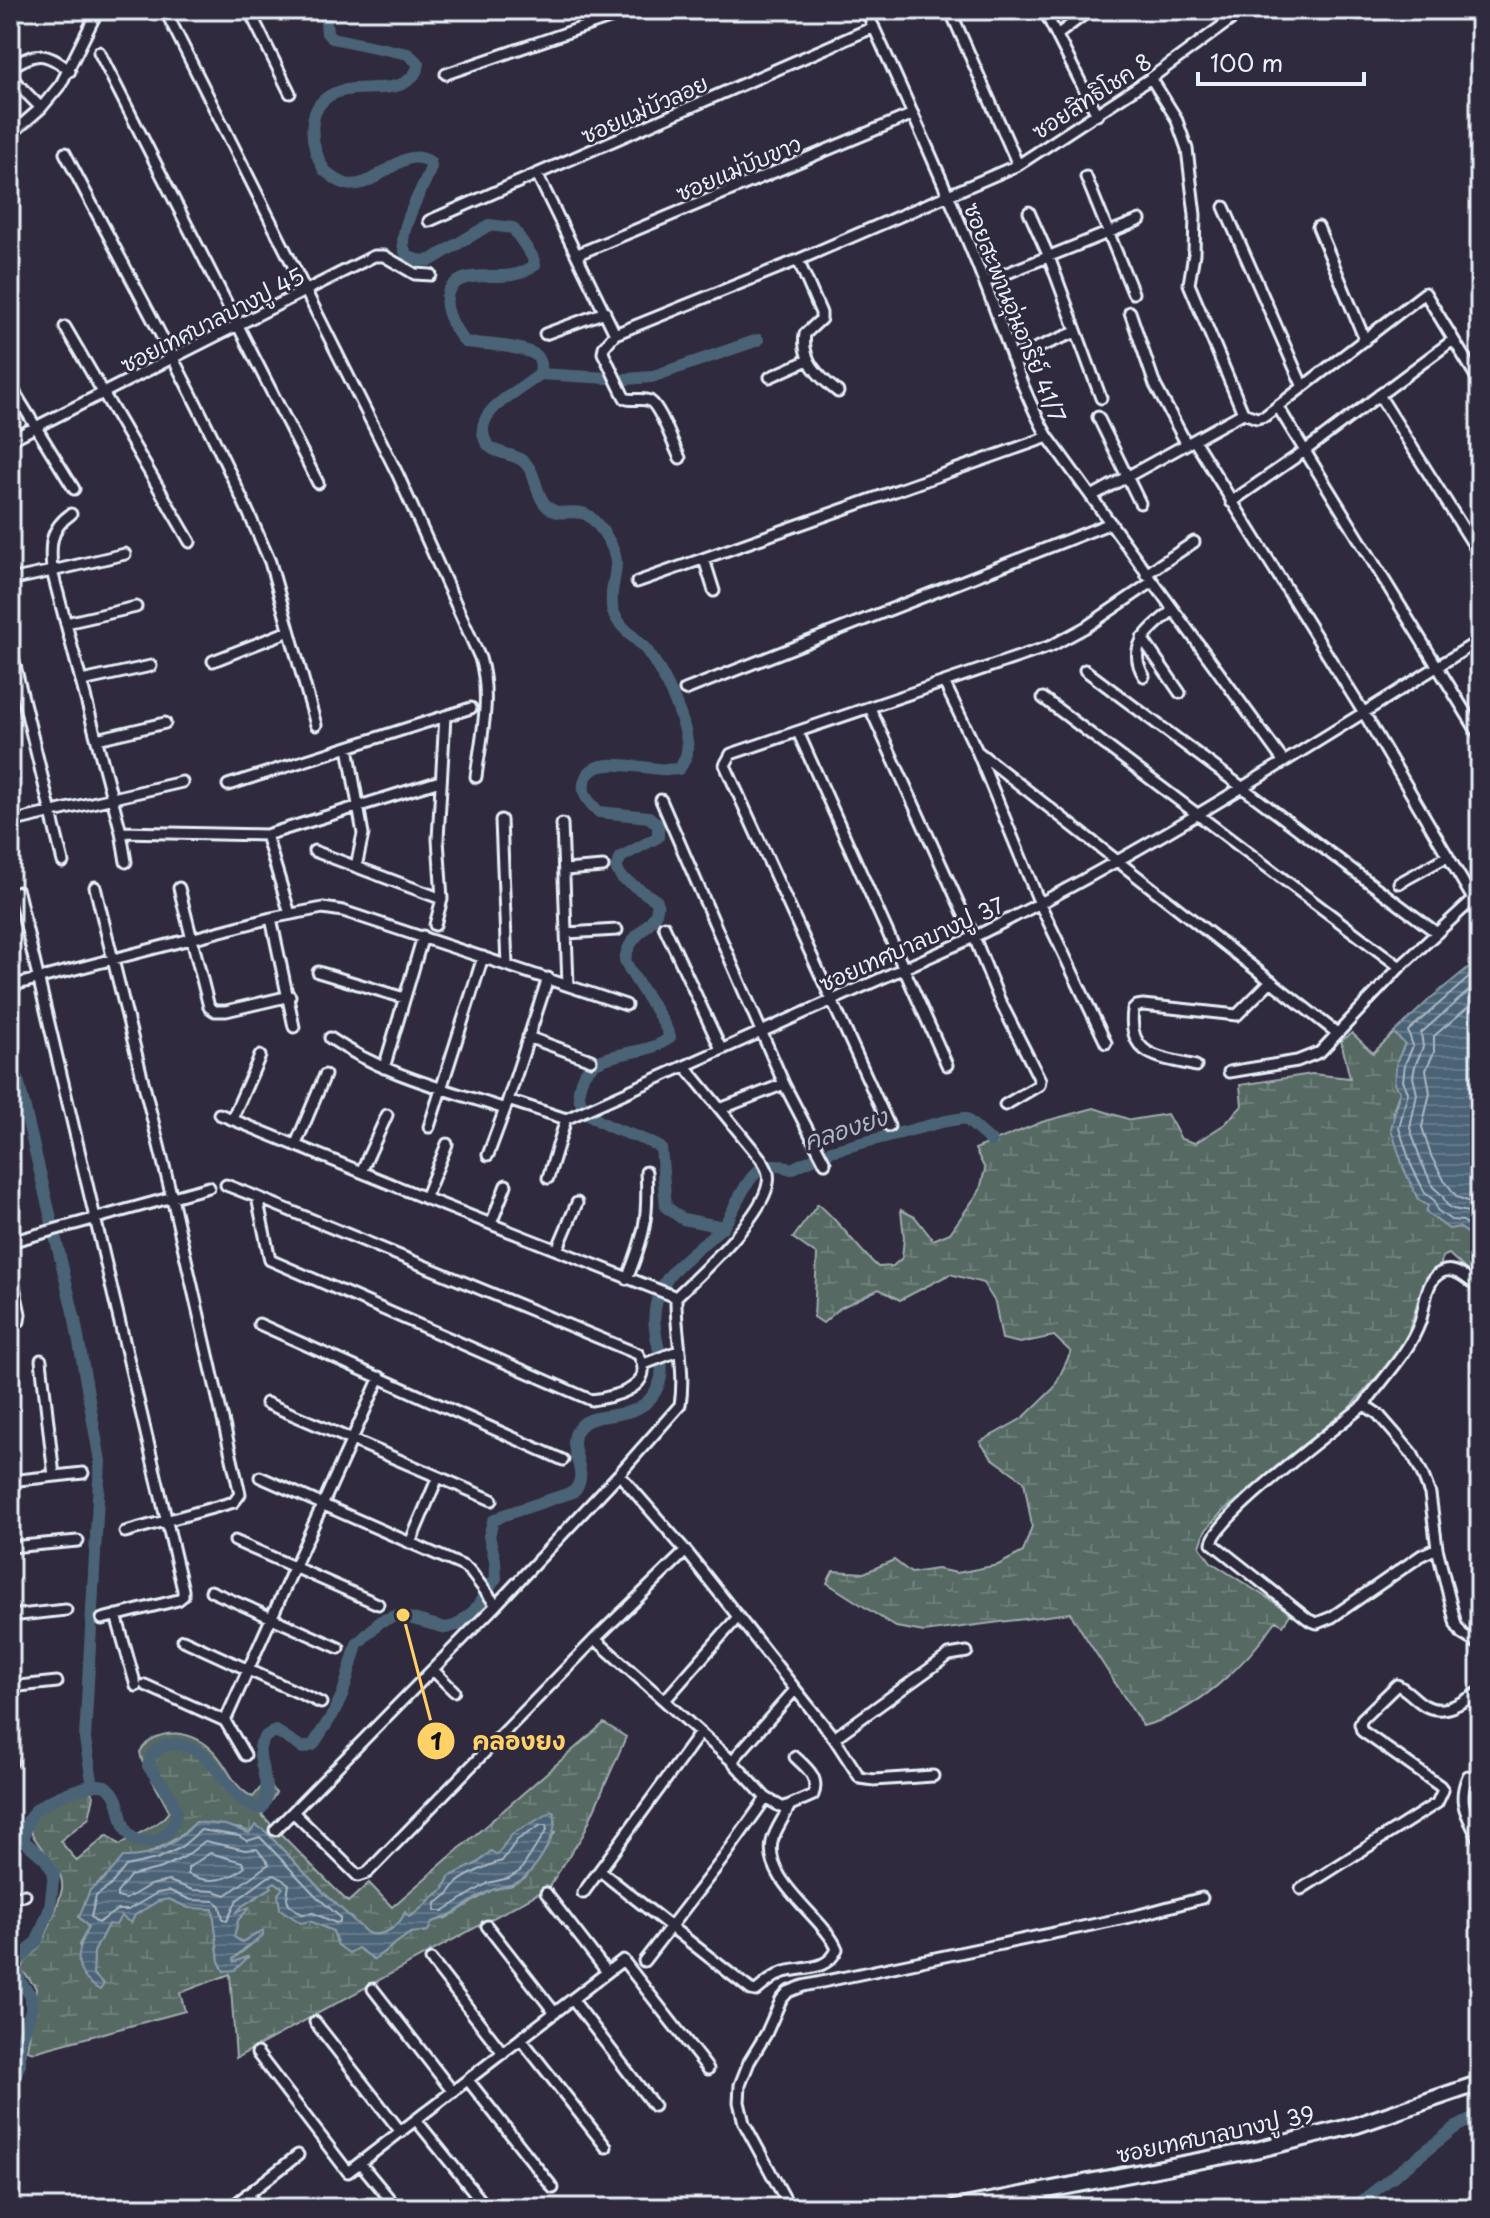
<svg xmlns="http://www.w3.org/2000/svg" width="1490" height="2218" viewBox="0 0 1490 2218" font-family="'Playpen Sans','Playpen Sans Thai',sans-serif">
<defs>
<pattern id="wetland-marsh" width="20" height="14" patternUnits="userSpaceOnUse" patternTransform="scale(2)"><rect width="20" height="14" fill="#566963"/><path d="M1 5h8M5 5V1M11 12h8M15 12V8" fill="none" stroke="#6e7f7a"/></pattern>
<pattern id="water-rules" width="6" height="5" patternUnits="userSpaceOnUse" patternTransform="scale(2)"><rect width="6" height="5" fill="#4c6376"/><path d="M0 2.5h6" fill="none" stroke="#667a8a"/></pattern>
</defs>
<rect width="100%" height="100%" fill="#2f2a3d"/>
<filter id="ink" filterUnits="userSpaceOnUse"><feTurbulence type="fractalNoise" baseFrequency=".0125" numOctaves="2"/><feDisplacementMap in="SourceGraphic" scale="16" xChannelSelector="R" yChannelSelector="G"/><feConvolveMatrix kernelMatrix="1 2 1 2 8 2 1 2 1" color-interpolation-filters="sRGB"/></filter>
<g filter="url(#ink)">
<path fill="url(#wetland-marsh)" stroke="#9fadae" stroke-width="2" fill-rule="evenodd" d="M1352,1033L1373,1053L1394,1033L1405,1044L1397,1061L1400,1091L1393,1111L1404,1169L1418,1199L1429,1206L1426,1212L1449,1229L1459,1227L1480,1242V1283L1449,1254L1442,1257L1441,1264L1418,1300L1407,1338L1393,1359L1344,1414L1222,1512L1205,1531L1200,1547L1211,1562L1291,1613L1283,1625L1276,1621C1246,1665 1195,1713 1143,1726L1070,1613L924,1632L896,1627L827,1583L833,1571L864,1573L894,1560L911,1573L937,1569L957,1573L998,1565L1023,1552L1032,1526L1024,1481L992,1458L980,1442L1023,1418L1054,1388L1071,1352L1054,1336L1020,1343L1002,1339L995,1302L983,1283L950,1274L900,1300L879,1289L840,1308L823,1323L814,1317L817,1255L793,1238L818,1204C841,1223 856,1247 878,1267L893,1266L902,1258L904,1238L901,1210L915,1217L933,1240L950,1233L980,1190L985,1169L975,1149L1042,1122L1094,1108L1131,1120L1167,1114L1181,1139L1195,1143L1225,1124L1242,1106L1240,1085L1312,1074L1350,1078L1341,1041Z
M604,1723L626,1737L583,1835L548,1888L236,2058L230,1974L180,1993L185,2011L34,2052L27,2050L36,1988L22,1970C24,1958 33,1956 40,1946C46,1937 60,1900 62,1889C66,1857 8,1834 39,1810C51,1801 71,1797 85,1791H90L94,1796L89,1818L60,1841L77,1861L107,1835L120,1845C136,1833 160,1826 169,1811L142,1761L140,1752C157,1724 196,1730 216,1754C230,1770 233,1787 253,1797L265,1782L276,1793L262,1815L348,1902L369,1883L392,1907ZM196,1822L242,1829L249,1833L266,1832L322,1891L367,1933C382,1938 399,1927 405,1913L409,1918C423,1910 430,1897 444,1889L449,1877L478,1863L491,1852L497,1855L555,1832L526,1877L512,1885L492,1890L446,1918L431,1922L428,1931L410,1933L374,1959L358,1948L338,1945L333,1931C299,1919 300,1900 275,1882L269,1885L271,1888L242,1906L236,1914L247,1909L238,1920L234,1937L242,1942L262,1931L263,1935L233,1959L234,1963L248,1957L224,1971L219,1961L213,1908H189L169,1899L158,1901L135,1915L121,1916L108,1924L94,1952L93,1974L79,1945L89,1927L79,1917C84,1909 87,1895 92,1889C122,1857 166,1854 196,1822Z"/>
<path fill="url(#water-rules)" stroke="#8a9caa" stroke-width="2" d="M1480,958V1242L1459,1227L1449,1229L1426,1212L1428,1206L1418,1199L1404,1169L1391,1129L1400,1091L1394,1084L1397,1061L1405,1044L1394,1033L1431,998Z
M553,1811C562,1827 539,1864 526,1876C517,1886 503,1885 492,1890C470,1899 455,1916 432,1922L428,1931L410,1933L374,1959L358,1948L349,1953L338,1945L333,1931L310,1921L301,1923L280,1909L278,1894L283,1888L275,1882L270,1885L272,1887L242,1906L237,1912L250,1907L238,1920L234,1937L242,1942L263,1931V1936L245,1948L233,1959L234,1962L249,1956L235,1970L224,1971L219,1961L213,1909L189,1908L169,1899L158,1901L135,1915L131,1923L121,1916L116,1925L108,1924L94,1952L93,1974L104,1984L100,1990C71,1974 76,1953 88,1927L79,1917L90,1890L104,1880L123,1857C152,1858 177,1843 196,1822L225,1825L249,1833L256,1825L266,1832L322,1891L367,1933C383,1939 400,1926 405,1912L409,1917C423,1910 430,1897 444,1889L449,1877L478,1863L491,1851L497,1855L512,1834Z"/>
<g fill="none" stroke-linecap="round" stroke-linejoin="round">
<path stroke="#aab8c4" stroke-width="2" d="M1480,968L1408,1031L1413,1046L1405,1064L1403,1081L1408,1092L1399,1128L1411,1165L1425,1193L1435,1201L1437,1210L1451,1220L1463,1221L1480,1233
M1480,981L1421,1033L1423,1047L1415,1066L1413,1077L1417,1094L1410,1128L1421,1161L1433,1187L1442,1195L1447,1205L1453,1209L1468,1212L1480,1221
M1480,997L1434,1036V1052L1426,1070L1430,1093L1422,1127L1431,1156L1444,1180L1457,1197L1480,1206
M541,1825H546L547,1830L520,1871L509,1878L488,1883L443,1911H435L436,1903C447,1897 448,1894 455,1885C461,1877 493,1863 502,1861L517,1840Z
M201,1830L239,1836L247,1841L260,1837L317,1897L340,1917V1922L336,1923L313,1913L302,1914L289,1905L287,1898L289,1884L275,1875L268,1877L237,1900L227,1921L223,1919L220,1906L215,1901L191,1900L170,1891L157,1893L128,1910H117L98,1923L91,1917L96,1896L110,1886L126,1866L157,1859L180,1848Z
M205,1841L245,1850L257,1849L269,1864L226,1895L214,1891L193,1890L169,1881L150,1885L126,1899L117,1897V1893L130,1876L162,1868L186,1856Z
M210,1853L242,1862L245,1867C228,1881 208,1884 188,1874V1868Z"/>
<path stroke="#4c6376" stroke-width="12" d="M325,10L327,33L332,38L408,54L419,64C410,98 367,84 341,91C303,101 309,143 324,170C330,175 338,182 346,184C377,191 402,143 430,162L431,167C424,190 372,267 431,260L489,225L513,228L532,256L535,265C510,284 487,271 463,279C432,291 452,326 465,342C481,344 526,346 537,356C542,361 541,368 540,374C523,390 475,408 484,437C489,456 511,451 523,461C538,473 534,496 549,508C562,518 576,507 589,516C601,526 616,548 616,563C616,573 613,583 612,593C612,599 611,606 613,611C619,629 638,638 648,652C663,673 684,716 687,741C689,752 685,761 679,769C655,774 594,750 585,780C580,794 590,803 599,812L649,817L658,825V837L621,857L616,868L622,878L657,901C661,926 629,930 625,960C637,988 659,1008 670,1037C645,1061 584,1044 579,1090C578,1101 584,1111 593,1117C613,1132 640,1135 661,1148L666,1207L683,1219L723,1227
M540,374L608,378
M626,379L651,377L758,340
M10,1046L75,1320L100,1461L85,1739L93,1786
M10,2087L20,2064V2044L31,2010V1996L20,1981L16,1964L37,1941L50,1908L54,1873L45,1859L24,1841C24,1830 26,1822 33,1813C41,1802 92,1780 105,1786C125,1796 116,1826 133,1838C152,1852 181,1829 175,1807C172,1793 156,1778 148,1766C154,1738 183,1741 203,1755C223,1770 235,1807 262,1808C279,1783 239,1743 276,1731L303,1748L313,1745L333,1714L343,1693L357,1644L381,1621L398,1615L446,1628L457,1625L474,1611L496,1578L495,1560L489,1536L493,1521L504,1515L573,1492C593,1473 564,1449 578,1429C593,1406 642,1428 659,1384C669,1360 647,1333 657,1300C666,1270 689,1257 712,1236C716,1232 721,1229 725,1224C736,1207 745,1179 762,1168C772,1162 781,1166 791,1169L831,1151L946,1121L965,1118L991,1141
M1353,2208L1456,2127L1480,2115"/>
<defs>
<path id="street" d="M165,10L398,475L480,658C492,698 481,737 476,777
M249,10L290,93
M866,10C906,99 947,188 983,279C1005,332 1019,387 1048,437L1284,762
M950,10L1018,165
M1044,10L1097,115
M1057,35L1090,10
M99,52L318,483
M10,68C36,51 45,51 70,71
M446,74L633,10
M10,76L41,108
M1151,78L1176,118L1187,149L1195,215L1194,254L1189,284L1243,413
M10,135L41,108L61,84L98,10
M65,153C135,288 211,422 270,562L316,725
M537,174L615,334
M1086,177L1133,293
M1224,207L1303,387
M1029,212L1049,257L1101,398
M429,221L874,27
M1318,227L1365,340
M578,254L913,114
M798,260L821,313V319L805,334C801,360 819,377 838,392
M985,282L1140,220
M1130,312L1155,385L1186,443
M65,327L190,542
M545,334L605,312
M1012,358L1076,332
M770,377L808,360
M10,385L74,489
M1379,395L1480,555
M1278,407L1480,736
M1098,417L1140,503
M10,440L374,256H384L415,274L431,275
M1194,440L1365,715L1473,899
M680,458C673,445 661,408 650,401C642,397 632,402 625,398C623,396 607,360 603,353L604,347L615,334L798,260L1018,165L1151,78L1244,10
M1092,496L1243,413L1257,418L1265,416L1425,293L1480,383
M1231,502L1306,450L1453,340
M71,514C49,529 50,547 52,571L125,554
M704,559L714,591
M1146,574L1194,542
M10,580L52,571L121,832L266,835L290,914
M637,582L1048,437
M66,623L136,607
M1142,638L1180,693
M10,645L63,862
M213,661L289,631
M1085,670L1437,933
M1144,676C1125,645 1151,629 1173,610
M82,681L151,666
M944,682L977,751L1040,904L1106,1043
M685,690L1111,523
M1043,698L1400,967
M870,708L974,937L999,999L1040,1080L1039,1085L1005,1105
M798,732L947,1065
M97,739L165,723
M348,747L363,834L356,867
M977,751L1337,1033
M228,785L471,708
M661,800L784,1084L825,1163
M501,820L507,965
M10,822L182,782
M562,824L568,985
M121,832L126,862
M266,835L440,781
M314,851L442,899
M565,870L603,867
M1399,883L1448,856
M95,887L172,1198L240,1494L234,1502L125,1532
M179,888L209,1007L215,1011H226L290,996
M18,892L183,1590V1596L178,1600L102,1619
M271,918L323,908L343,911L626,1005
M435,925L442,899L438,839L445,716
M664,926L721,1049
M567,933L617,930
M318,972L404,998
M10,986L271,918L294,1027
M528,1037L591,1060
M330,1038C382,1074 445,1089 505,1109L508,1100L566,1119L974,937C1150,850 1314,743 1480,640
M1196,1066C1159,1057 1127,1057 1133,1010L1137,1006L1143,1005L1237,1015L1271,981
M384,1068L423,936
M1229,1072L1297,1061L1320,1052L1400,967L1480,893
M508,1100L548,978
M720,1109L784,1084
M219,1114L425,1198L676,1297
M232,1119L260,1056
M889,1126L725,765L731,754L1051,646L1086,627L1152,582
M429,1127L483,957
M296,1144L325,1075
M488,1155L505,1109
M361,1172L387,1115
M548,1178L566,1119
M226,1185L257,1197L638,1354C658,1387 615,1397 591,1400L270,1260L257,1197
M425,1198L447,1144
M491,1224L506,1185
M10,1242L209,1187
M557,1250L577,1203
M10,1267L20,1314L19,1321L10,1324
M627,1279C644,1237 649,1218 646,1172
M259,1324L563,1460
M41,1360L54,1476
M644,1364L678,1351
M266,1403L492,1500
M1364,1405C1383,1378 1409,1353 1420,1322C1425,1308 1425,1279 1442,1272C1455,1266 1470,1281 1480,1289
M619,1474L686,1551L834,1738L860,1778L874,1780L933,1776
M260,1477L463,1566L470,1571L496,1605
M10,1481L83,1473
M235,1541L378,1604
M410,1543L438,1477
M10,1547L78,1541
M1437,1548L1422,1555L1332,1617L1317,1623L1309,1620L1212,1543C1217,1516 1336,1428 1364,1405L1378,1414L1398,1437L1413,1455L1422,1473L1430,1494L1437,1548L1456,1625L1462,1634L1480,1645
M211,1591L339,1648
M116,1615L136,1686
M10,1616L66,1610
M595,1639L732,1761
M183,1640L321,1703
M433,1670L454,1691
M145,1685L225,1721L380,1377
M10,1687L57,1682
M665,1700L738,1617
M225,1721L245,1755
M834,1738L949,1655L967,1652
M10,1762H12
M1468,1776C1456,1803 1468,1816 1480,1842
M766,1798L783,1808L813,1795C820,1778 807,1768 795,1757
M293,1812L358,1876L367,1873L595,1639L686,1551
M275,1830L496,1605L619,1474L680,1405C686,1370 675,1332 676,1297C701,1273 763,1216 768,1183C770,1173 766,1167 761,1159L685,1066
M10,1833H13
M600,1871L751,1990L756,1991C765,1984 773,1976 784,1972C803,1967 828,1971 837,1949C824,1917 764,1882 772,1842C774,1831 784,1818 789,1807
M1301,1889L1437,1803L1443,1790L1440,1786L1362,1731L1360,1724L1362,1719L1397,1685C1408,1690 1414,1699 1424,1705C1444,1717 1463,1701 1480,1692
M546,1893L607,1972
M583,1893L700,1733
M10,1897L25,1895
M487,1926L555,2013
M431,1960L503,2053
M644,1961L722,1860L766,1798L732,1761L794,1691
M373,1989L453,2092
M572,1999L654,2106
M315,2022L401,2132
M521,2039L606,2147
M257,2053L348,2172L623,1960L708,2069
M468,2080L553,2188
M416,2120L487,2208
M360,2163L397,2208
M247,2194L258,2208
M230,2208L298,2155
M790,2208L744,2123L739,2102L740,2085L749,2062L766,2034L781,2000L788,1992L803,1986L1139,1915L1202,1898"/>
<path id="secondary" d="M954,2208L1260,2149L1357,2125L1480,2083"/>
</defs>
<use href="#street" stroke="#e8f1f8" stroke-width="15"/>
<use href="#secondary" stroke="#e8f1f8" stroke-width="20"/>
<use href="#street" stroke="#2f2a3d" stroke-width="9"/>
<use href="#secondary" stroke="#2f2a3d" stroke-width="14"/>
</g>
</g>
<g text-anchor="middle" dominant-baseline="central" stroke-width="6" stroke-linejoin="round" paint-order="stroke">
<g font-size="22" fill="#e8f1f8" stroke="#2f2a3d">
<text transform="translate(1091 95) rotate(-33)">ซอยสิทธิโชค 8</text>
<text transform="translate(644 108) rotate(-24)">ซอยแม่บัวลอย</text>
<text transform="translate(738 167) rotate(-23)">ซอยแม่บับขาว</text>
<text transform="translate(1016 312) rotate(68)">ซอยสะพานอุ่นอารีย์ 41/7</text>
<text transform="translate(212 319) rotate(-27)">ซอยเทศบาลบางปู 45</text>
<text transform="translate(911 943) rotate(-24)">ซอยเทศบาลบางปู 37</text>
<text transform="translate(1215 2133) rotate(-12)">ซอยเทศบาลบางปู 39</text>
</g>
<g font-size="24" font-style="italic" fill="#aab8c4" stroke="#2f2a3d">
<text transform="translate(845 1128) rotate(-18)">คลองยง</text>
</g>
</g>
<path fill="none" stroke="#ffd166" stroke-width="3" d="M403 1615L436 1741"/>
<g fill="#ffd166" stroke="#2f2a3d" stroke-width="3">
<circle cx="403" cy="1615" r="8"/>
<circle cx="436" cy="1741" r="20"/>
</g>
<g font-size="24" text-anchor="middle" font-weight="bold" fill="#111">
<text x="436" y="1750">1</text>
</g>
<g font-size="24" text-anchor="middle" font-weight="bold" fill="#ffd166" stroke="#2f2a3d" stroke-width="6" stroke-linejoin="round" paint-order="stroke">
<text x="519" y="1750">คลองยง</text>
</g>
<rect width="1490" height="2218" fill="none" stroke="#2f2a3d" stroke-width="40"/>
<rect x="20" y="20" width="1450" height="2178" fill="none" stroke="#e8f1f8" stroke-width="3" filter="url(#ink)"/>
<path d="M1198 72v12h166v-12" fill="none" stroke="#e8f1f8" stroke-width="4"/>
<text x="1210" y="72" font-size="24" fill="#e8f1f8" stroke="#2f2a3d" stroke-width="6" paint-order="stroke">100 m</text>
</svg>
